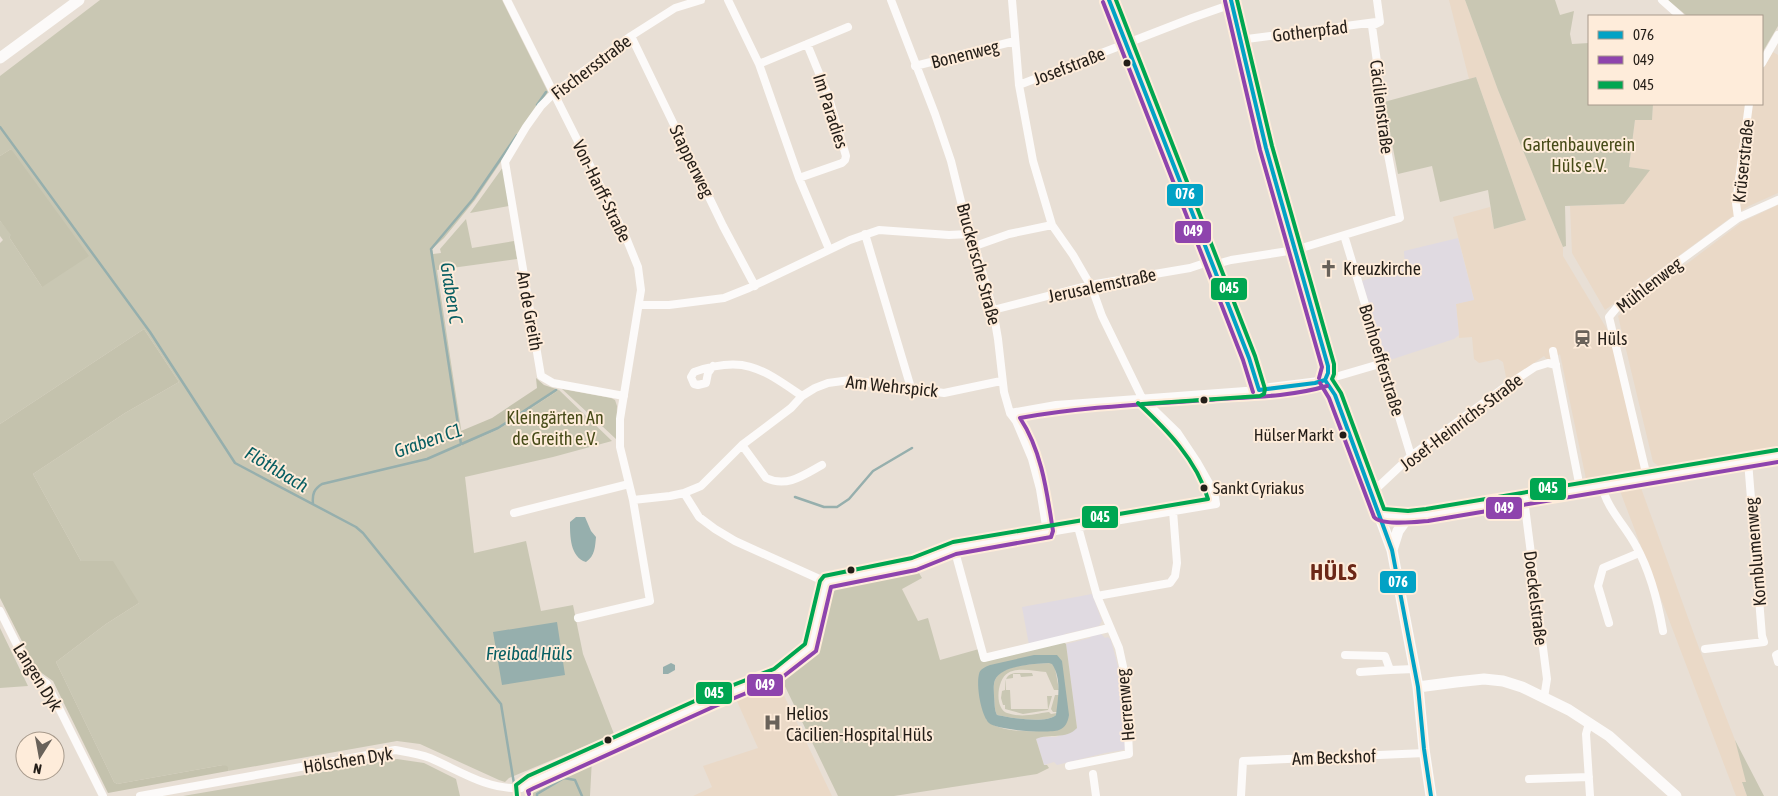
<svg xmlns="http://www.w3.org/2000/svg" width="1778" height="796" viewBox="0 0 1778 796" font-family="'Asap Condensed',sans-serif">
<rect width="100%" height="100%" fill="#e8dfd5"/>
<path fill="#ead9c7" d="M1449,0H1465L1498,90L1563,247V256L1610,334L1642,469L1586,479L1560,354L1549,362L1544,356L1507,382L1503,362L1498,359L1479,363L1474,359L1472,337L1459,338L1456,304L1474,299L1453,217L1490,207L1494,229L1526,220L1476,77L1469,79Z
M1773,52L1778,55V193L1749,206L1730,218L1605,310L1572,253L1570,206L1624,204L1649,170L1629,167L1635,120H1652L1653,104H1762V71Z
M1778,205V448L1660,467L1653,462L1618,316L1742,222Z
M1641,488L1699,648L1735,740L1747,783H1742L1747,796H1736L1620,491Z
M777,681L832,796H693L712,787L703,766L758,748L736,699Z"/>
<path fill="#e0dae1" d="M1458,238L1474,300L1456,304L1459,335L1454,339L1387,361L1362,281L1405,267L1404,251Z
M1092,594L1102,621L1099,626L1065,634L1064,637L1029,645L1022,607Z
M1100,633L1105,638L1108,637L1111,640L1118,667L1125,749L1123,750L1105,753L1057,765L1054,762L1044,765L1036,739L1039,737H1056L1077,728L1066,644L1090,638L1091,635Z"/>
<path fill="#c9c7b3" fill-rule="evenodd" d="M100,0H502L548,92L475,200L444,238L432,249L433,254L441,253L440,249L466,219L472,248L514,241L517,259L437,270L463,442L461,446L499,429L559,390L612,441L553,457L465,477L474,553L526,541L541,611L573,605L583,654L614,734L509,778L505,782L499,780L420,744L397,741L228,771L229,769L223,765L117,784L114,782L56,662L106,624L139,603L81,561L33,474L125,413L179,382L144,329L0,424V243L3,240L0,236V221L12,235L9,237L42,287L11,149L0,156V76Z
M1465,0H1555L1560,15L1574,11L1570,34L1572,44L1589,43V104H1653L1652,120H1635L1629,167L1650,170L1624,204L1565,206L1566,246L1563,247L1498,90Z
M1668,0H1778V26L1762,53V16H1687Z
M1476,77L1526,220L1494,229L1488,190L1440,202L1432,166L1398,174L1384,102Z
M503,167L509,206L470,213Z
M562,389L611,398L615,400L617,406L616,439Z
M916,568L922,578L902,589L918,621L928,618L940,660L979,649L983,662L1063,642L1066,644L1077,728C1066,740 1049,733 1036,739L1044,765H1047L1049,768L1037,774L894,796H838L781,678C789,673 812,660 815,653C826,630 817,596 843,585ZM1062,661L1059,730C1040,731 999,735 986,719L990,665Z
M0,628L28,686L0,688Z
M1049,663H1052L1055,668L1059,690H1054L1046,672C1035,671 1017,667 1008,673C997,679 994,708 1007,713C1023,718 1033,714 1049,712L1051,714L1057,713L1056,715C1046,724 1011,718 997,715C994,709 995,703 994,696C994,691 993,685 995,680C1001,664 1035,664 1049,663Z
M1015,673H1032L1033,676L1021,677L1020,674H1013V678L1006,679V690H1010L1011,709H1048L1047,696H1052L1048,710L1023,714L1005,709V705H1003L1001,698L1002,691L1005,690C1006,681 1004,675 1015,673Z
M1055,695H1060L1057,712H1053L1051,709Z
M1735,740L1764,796H1747L1742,782H1746Z
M397,759L424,763L456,779L460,796H183Z
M592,759L590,796H531L532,790L540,783Z"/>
<path fill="#c4c2ad" d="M11,149L89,256L42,287L9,237L11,235L0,221V156Z
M144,329L179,382L125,413L33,474L81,561H113L139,603L106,624L56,662L114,782L117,784L223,765L227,766L229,769L228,771L108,793L53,681L36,669L0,598V424Z
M536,378L544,385L559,390L499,429L462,446L461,431L492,418L537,388Z"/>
<path fill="#96afad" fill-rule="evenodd" d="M576,517H585L591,531L596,537C595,547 595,556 586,562C570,557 570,536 570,522Z
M557,622L565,675L502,685L493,632Z
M1034,655H1057L1062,661L1069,715C1068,722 1065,728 1059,730C1048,734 997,730 989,723C981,715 976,686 979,674C980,669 985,667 990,665ZM1049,663L1052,664C1062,679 1058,698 1056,715C1046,724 1011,718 997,715C994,709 995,703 994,696C994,691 993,685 995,680C1001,665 1035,664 1049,663Z
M671,663L675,665V670L668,674H663V667Z"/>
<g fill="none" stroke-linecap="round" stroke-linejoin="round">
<path stroke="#96afad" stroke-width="2.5" d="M537,105L546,92
M0,127L150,332L235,463L356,527L363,533L501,704L516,796
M461,444L431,249L473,199L517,135
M795,497L824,507H837L849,499L873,471L912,448
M313,504C312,494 314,489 322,484L427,459L498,428L556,390
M537,796V794L564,778L575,780L582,796"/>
<path stroke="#fcfaf9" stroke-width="8" d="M507,0L625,235L638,267L641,290L620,419V447L633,500L650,601L578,618
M728,0L759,64L799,178L829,249
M891,0L935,114L951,161L969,234L975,246L993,310L998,339L1004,392L1010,413L1016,421L1032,459L1040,489L1047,532
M1662,0L1680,16
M631,36L723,226L755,286
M1239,40L1376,22
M1762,63L1778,35
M759,64L848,27
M915,66L1015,41
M1019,85L1192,18L1232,4
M799,178L842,163L845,160L846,156L828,95L807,44
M1738,218L1736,203L1749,104
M865,234L911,388
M1344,235L1411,456
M975,246L1009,234L1052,225
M1213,265L1231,260L1295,250L1400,218L1383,128L1376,66L1377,62L1372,26L1380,22L1377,0
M639,305H669L724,298L749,288L850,240L879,230L949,235L969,234
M993,310L1090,285L1190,268L1211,261
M1553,351L1580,488
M713,366L708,373L706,383L698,385L694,384L691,377L694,372C744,355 761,368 802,396
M1325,380L1383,363
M624,396L553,383L541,376L505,162L526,127L541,106L554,93L631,36L675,8L701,0
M1010,413L1056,405L1259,390
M742,445L766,478C787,488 804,475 822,465
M1647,477L1609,317L1618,306L1738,218L1778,200
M1602,485C1606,508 1625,525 1636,546C1650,571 1658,602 1663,631
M1371,490L1378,487L1411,456L1509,384L1535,367L1548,363L1556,365
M684,493L699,517L715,529L735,541L826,582L914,564L954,548L1216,504L1214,492L1197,462L1177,432L1142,398L1102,316L1092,288L1073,255L1052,225L1033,161L1019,85L1012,0
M1524,499L1547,679L1544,698
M633,500L670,496L684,493L701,486L742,445L791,408L802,396L815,388L828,383L850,380L944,393L1001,381
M514,513L629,484
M954,548L984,658L1109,628
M1097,596L1170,583L1175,576L1177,563L1173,511
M0,611L30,671L47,684L103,796
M1609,623L1598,586L1603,568L1639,553
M1705,649L1764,642L1762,636L1748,461
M1778,654L1776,655L1778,662
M1345,655L1385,656L1390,670L1414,669
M1360,672L1390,670
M1589,723L1586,734L1590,796
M1069,766L1129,754L1126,688L1124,671L1119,648L1097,596L1078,527
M1093,774L1096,796
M1529,779L1589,777
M140,796L395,750C406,752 419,754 430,758C460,771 487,790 521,788L711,701L777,674L811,648L826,582
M1241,796L1243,761L1425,753"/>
<path stroke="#fcfaf9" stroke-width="11" d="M1109,0L1249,358L1259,390L1315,383L1325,380
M1231,0L1266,148L1328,366V373L1325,380
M0,58L79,0
M1325,380L1335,395L1392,550L1418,687L1424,749L1431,796
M1380,515L1408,517L1427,515L1778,456
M1392,550L1398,531L1408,517
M1418,687L1456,682L1484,679L1503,681L1522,687L1569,710L1609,736L1676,796"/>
<defs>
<path id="bus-1" d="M1109,0L1249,358L1259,390
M1231,0L1266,148L1328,366V373L1325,380
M1325,380L1335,395L1392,550L1418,687L1424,749L1431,796
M1259,390L1315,383L1325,380"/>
<path id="bus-2" d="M1225,1L1260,150L1322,367L1319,378
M1103,2L1243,360L1253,392
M1320,383L1329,398L1374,517C1382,526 1416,522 1428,521L1778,462
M529,794L528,791L534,788L713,707L780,679L816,651L831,587L916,570L956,554L1051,537L1053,531C1047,493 1042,451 1020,418C1087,406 1154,404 1221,399C1256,397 1293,396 1327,386"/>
<path id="bus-3" d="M1116,0L1255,356L1265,389L1264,394L1260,396L1142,404
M1237,0L1272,146L1334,364V374L1332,379L1341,393L1384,509L1408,511L1426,509L1777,450
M517,796L516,785L528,776L708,695L774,669L805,644L820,581L824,576L912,558L953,542L1208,499C1197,460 1166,429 1138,403"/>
</defs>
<use href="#bus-1" stroke="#feecda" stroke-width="8"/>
<use href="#bus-2" stroke="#feecda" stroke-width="8"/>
<use href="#bus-3" stroke="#feecda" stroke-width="8"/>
<use href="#bus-1" stroke="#02a2c5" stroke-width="4"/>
<use href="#bus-2" stroke="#8e44ad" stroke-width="4"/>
<use href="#bus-3" stroke="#00a651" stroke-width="4"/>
</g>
<defs>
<symbol id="church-bare" viewBox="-9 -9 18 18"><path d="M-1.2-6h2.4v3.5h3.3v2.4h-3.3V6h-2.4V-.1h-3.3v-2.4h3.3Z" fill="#69625a" stroke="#feecda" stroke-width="2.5" paint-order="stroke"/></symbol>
<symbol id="station-bare" viewBox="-9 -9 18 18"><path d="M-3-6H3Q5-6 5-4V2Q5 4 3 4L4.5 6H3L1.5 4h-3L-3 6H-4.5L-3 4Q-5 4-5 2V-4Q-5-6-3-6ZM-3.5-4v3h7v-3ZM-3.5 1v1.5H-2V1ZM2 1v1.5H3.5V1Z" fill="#69625a" stroke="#feecda" stroke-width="2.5" paint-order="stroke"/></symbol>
<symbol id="hospital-bare" viewBox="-9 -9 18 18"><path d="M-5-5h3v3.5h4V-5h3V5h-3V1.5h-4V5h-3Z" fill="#69625a" stroke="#feecda" stroke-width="2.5" paint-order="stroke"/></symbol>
</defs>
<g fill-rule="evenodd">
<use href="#church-bare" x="1316" y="256" width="25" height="25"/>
<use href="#station-bare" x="1570" y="326" width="25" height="25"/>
<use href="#hospital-bare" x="760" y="710" width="25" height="25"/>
</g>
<g fill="#241e18" stroke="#feecda" stroke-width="2">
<circle cx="1127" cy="63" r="4.5"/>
<circle cx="1204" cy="400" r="4.5"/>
<circle cx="1343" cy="435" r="4.5"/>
<circle cx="1204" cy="488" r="4.5"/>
<circle cx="851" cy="570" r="4.5"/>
<circle cx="608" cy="740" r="4.5"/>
</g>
<g text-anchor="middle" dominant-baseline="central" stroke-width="4" stroke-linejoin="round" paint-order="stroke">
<g font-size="17" fill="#241e18" stroke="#feecda" text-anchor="end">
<text x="1334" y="435">Hülser Markt</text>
<text x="1213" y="488" text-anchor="start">Sankt Cyriakus</text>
</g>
<g font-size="18" fill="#241e18" stroke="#feecda">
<text transform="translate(1310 31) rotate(-7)">Gotherpfad</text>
<text transform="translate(965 54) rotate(-14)">Bonenweg</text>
<text transform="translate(1069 66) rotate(-21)">Josefstraße</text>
<text transform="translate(591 67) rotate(-37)">Fischersstraße</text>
<text transform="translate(1382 107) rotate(83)">Cäcilienstraße</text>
<text transform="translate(831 111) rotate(72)">Im Paradies</text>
<text transform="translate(692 161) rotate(64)">Stapperweg</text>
<text transform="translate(1743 161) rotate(-84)">Krüserstraße</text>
<text transform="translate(602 191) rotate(64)">Von-Harff-Straße</text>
<text transform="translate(979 264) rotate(75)">Bruckersche Straße</text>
<text transform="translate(1102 285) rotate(-12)">Jerusalemstraße</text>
<text transform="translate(1649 285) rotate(-38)">Mühlenweg</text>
<text transform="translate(530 311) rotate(80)">An de Greith</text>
<text transform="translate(1382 360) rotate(73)">Bonhoefferstraße</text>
<text transform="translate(892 386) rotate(6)">Am Wehrspick</text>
<text transform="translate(1461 422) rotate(-37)">Josef-Heinrichs-Straße</text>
<text transform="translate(1755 552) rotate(-95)">Kornblumenweg</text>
<text transform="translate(1536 598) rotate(83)">Doeckelstraße</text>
<text transform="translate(38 677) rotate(58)">Langen Dyk</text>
<text transform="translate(1125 705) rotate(-95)">Herrenweg</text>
<text transform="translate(1334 757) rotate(-2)">Am Beckshof</text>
<text transform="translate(348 760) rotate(-9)">Hölschen Dyk</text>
</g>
<g font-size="18" fill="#474b18" stroke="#feecda">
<text x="1579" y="144">Gartenbauverein<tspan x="1579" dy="21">Hüls e.V.</tspan></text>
<text x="555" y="417">Kleingärten An<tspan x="555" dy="21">de Greith e.V.</tspan></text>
</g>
<g font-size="18" fill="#241e18" stroke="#feecda" text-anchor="start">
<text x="1343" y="268">Kreuzkirche</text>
<text x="1597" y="338">Hüls</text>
<text x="786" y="713">Helios<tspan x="786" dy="21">Cäcilien-Hospital Hüls</tspan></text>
</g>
<g font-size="19" font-style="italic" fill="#085e62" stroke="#feecda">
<text transform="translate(452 293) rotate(81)">Graben C</text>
<text transform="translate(428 440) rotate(-19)">Graben C1</text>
<text transform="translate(277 469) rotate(31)">Flöthbach</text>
<text x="529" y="653">Freibad Hüls</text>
</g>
<g font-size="22" font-weight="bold" letter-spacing="1" fill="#6b2717" stroke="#feecda">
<text x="1334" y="572">HÜLS</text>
</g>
</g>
<g stroke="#feecda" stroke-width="2">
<rect x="1166" y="183" width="38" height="24" rx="5" fill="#02a2c5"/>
<rect x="1174" y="220" width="38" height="24" rx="5" fill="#8e44ad"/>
<rect x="1210" y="277" width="38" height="24" rx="5" fill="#00a651"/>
<rect x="1529" y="477" width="38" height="24" rx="5" fill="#00a651"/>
<rect x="1485" y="496" width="38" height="24" rx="5" fill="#8e44ad"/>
<rect x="1081" y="505" width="38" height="24" rx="5" fill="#00a651"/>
<rect x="1379" y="570" width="38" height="24" rx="5" fill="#02a2c5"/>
<rect x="746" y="673" width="38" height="24" rx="5" fill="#8e44ad"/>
<rect x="695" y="681" width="38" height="24" rx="5" fill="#00a651"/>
</g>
<g font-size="14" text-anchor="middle" font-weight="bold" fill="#fff">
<text x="1185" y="199">076</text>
<text x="1193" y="236">049</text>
<text x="1229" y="293">045</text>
<text x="1548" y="493">045</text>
<text x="1504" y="513">049</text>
<text x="1100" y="522">045</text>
<text x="1398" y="587">076</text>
<text x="765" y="690">049</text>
<text x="714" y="698">045</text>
</g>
<rect x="1588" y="15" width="175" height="90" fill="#feecda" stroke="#a79a8c"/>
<rect x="1598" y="31" width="25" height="8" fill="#02a2c5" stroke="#a79a8c"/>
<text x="1633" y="40" font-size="15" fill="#241e18">076</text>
<rect x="1598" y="56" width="25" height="8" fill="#8e44ad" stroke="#a79a8c"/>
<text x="1633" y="65" font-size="15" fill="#241e18">049</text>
<rect x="1598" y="81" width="25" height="8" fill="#00a651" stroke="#a79a8c"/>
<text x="1633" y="90" font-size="15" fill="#241e18">045</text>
<g transform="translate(40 756) rotate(191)"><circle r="24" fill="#feecda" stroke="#a79a8c"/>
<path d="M0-4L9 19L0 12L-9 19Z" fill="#69625a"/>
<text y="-8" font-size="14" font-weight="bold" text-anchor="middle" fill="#241e18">N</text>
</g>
</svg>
